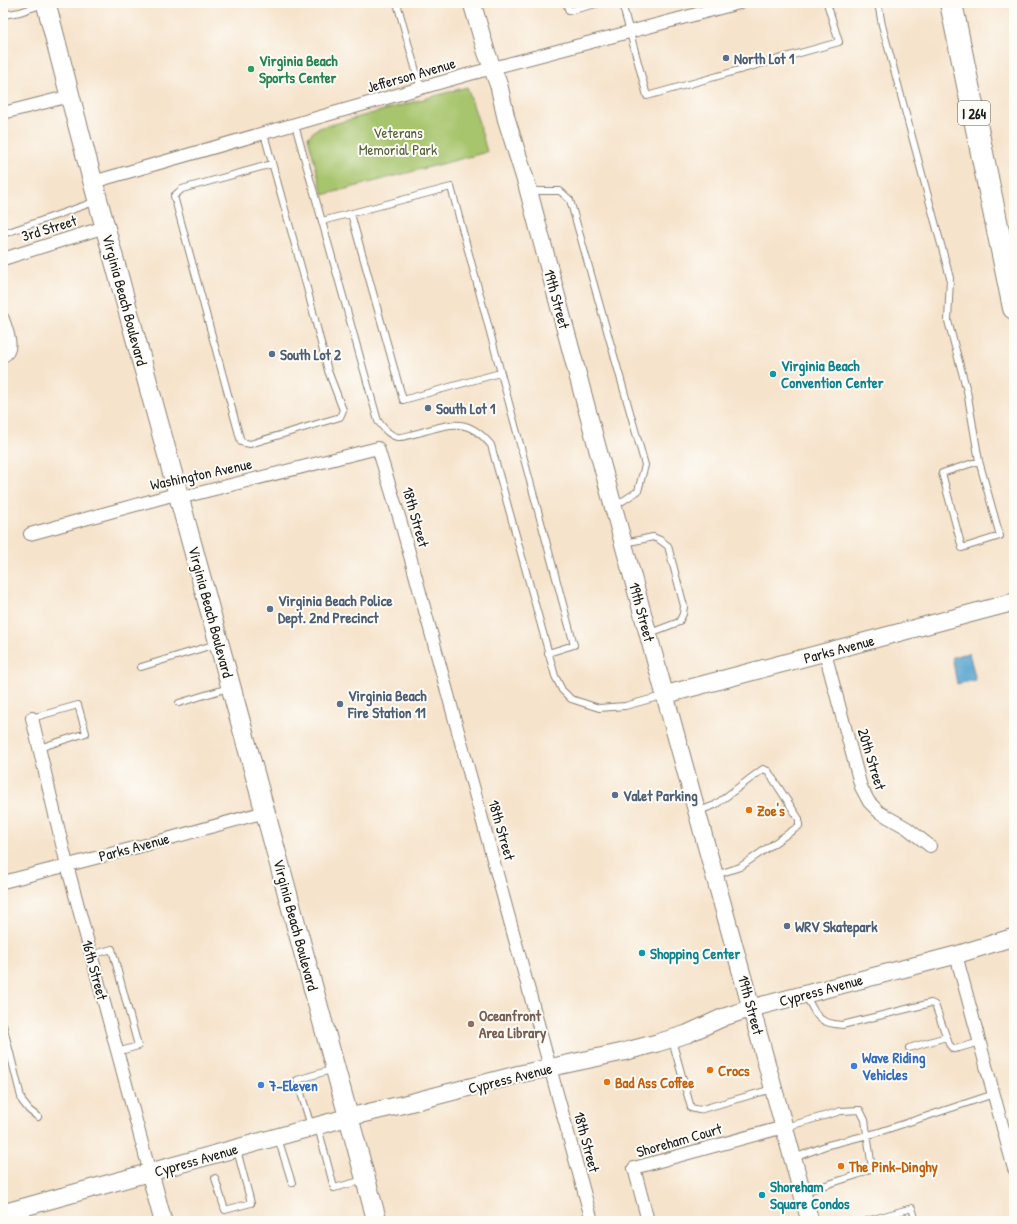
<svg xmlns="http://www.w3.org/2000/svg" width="1017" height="1224" viewBox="0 0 1017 1224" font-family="'Patrick Hand',sans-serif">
<rect width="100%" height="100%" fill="#fdfcf7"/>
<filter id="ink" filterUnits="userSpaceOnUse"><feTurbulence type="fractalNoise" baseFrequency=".025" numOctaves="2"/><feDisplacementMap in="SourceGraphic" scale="8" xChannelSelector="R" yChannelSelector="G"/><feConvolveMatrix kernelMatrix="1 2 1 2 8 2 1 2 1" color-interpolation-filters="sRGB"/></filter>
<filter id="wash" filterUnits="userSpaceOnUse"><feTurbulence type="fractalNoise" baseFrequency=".012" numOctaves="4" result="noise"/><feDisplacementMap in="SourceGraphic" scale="16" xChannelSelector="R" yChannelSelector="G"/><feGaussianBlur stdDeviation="0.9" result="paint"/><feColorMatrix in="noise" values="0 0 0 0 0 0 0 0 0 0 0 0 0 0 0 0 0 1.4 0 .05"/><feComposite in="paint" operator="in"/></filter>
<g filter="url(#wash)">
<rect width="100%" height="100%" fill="#f6e3cb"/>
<path fill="#a7c56d" stroke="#627044" d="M467,87L479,123L487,152L323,195L308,137L316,129Z"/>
<path fill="#56a4cf" stroke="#396076" d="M969,653L976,680L957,684L952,657Z"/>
</g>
<g filter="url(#ink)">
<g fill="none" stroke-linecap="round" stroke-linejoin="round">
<defs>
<path id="lane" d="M397,3L421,89
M566,3L569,11L600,3
M622,3L647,96L839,42L827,3
M878,3L882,25L950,278L948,321L967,391L979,461L1000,536L962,548L942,473L979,461
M3,15L20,12L44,4
M295,125L378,421C383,427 388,435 397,437C404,438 412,434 418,433C450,424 467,416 491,445L555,676L562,690L571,699L599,708L625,706L662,696
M264,134L307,288L328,371L343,410L340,417L250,444L241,442L174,196L182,189L272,164
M531,191H560L570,200L645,465L638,491L615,506
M351,214L403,400L500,373
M322,221L451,187L574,645L548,653
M3,234L97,201
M625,543L653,537L660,540L668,546L684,606L683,614L679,622L650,633
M141,667L216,644
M179,703L228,688
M32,718L78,705L86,733L39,748
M699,811L715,805L763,769L768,771L799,819V826L740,867L716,875
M91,955L112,949L138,1046L117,1052
M806,996C817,1016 817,1023 842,1025L931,1003L935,1005L949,1044L953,1049L959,1048L980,1042
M3,1025L22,1101L29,1110L38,1117
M672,1040L691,1108L699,1110L772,1089
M909,1048L946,1037
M311,1126L297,1080L334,1069
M318,1127L334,1188L364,1180
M786,1127L841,1111L860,1110L865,1120L872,1168L857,1175L804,1192
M278,1138L292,1183
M794,1158L828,1145L876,1133L994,1094
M215,1178L225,1210L251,1203L237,1150
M867,1221L912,1208L916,1221"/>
<path id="street" d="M3,113L70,96
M93,182L470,74L739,3
M3,259L105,227
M3,319C6,329 16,350 3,356
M30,534L172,495L187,496L378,448L401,523L592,1221
M825,653L861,787L869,802L879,812L907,828L930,846
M32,718L67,865L150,1173
M3,882L149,844L265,812
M956,955L1014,1169
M648,1221L634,1168L784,1127"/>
<path id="secondary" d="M472,3L486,51L499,86L506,118L527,185C618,531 715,876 810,1221
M664,695L1014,602
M150,1173L163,1221
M3,1213L349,1117L405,1104L520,1074L623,1052L657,1043L687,1034L724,1017L752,1008L956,955L1014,937"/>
<path id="primary" d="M46,3L70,96L98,201L377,1221"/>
<path id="highway" d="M951,3L1014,308"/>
</defs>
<use href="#lane" stroke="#898074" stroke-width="8"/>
<use href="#street" stroke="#898074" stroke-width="14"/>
<use href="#secondary" stroke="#898074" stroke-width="19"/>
<use href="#primary" stroke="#898074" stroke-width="21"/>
<use href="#highway" stroke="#898074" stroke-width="24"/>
<use href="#lane" stroke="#fff" stroke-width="6"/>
<use href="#street" stroke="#fff" stroke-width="12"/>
<use href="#secondary" stroke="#fff" stroke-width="17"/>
<use href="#primary" stroke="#fff" stroke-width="19"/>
<use href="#highway" stroke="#fff" stroke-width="22"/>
</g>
</g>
<g fill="#5c6f8a" stroke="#fdfcf7" stroke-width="1.5">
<circle cx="726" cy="58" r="4"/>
<circle cx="272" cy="354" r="4"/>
<circle cx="428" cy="408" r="4"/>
<circle cx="270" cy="609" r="4"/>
<circle cx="340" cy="704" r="4"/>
<circle cx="615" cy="795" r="4"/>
<circle cx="787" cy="926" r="4"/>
</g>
<circle fill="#2e9e5b" stroke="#fdfcf7" stroke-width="1.5" cx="251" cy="69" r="4"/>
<g fill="#0f9aa8" stroke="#fdfcf7" stroke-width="1.5">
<circle cx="773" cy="374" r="4"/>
<circle cx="642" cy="953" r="4"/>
<circle cx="762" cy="1195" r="4"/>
</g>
<g fill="#e8710a" stroke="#fdfcf7" stroke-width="1.5">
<circle cx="749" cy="810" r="4"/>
<circle cx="710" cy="1070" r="4"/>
<circle cx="607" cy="1082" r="4"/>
<circle cx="841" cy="1166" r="4"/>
</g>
<circle fill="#8d6e63" stroke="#fdfcf7" stroke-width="1.5" cx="471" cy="1024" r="4"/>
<g fill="#3f7fe0" stroke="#fdfcf7" stroke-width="1.5">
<circle cx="854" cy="1066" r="4"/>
<circle cx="261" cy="1085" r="4"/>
</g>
<g text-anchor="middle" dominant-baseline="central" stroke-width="4" stroke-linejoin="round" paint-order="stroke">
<rect fill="#fdfcf7" stroke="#605f5e" stroke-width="1" x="958" y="101" width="32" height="24" rx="3"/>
<g font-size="14" font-weight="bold" fill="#1c1c1c">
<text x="974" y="113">I 264</text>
</g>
<g font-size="15" font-weight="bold" fill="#4e5e75" stroke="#fdfcf7" text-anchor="start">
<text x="734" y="58">North Lot 1</text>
<text x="280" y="354">South Lot 2</text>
<text x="436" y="408">South Lot 1</text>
<text x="278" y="600">Virginia Beach Police<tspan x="278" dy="17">Dept. 2nd Precinct</tspan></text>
<text x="348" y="695">Virginia Beach<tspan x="348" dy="17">Fire Station 11</tspan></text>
<text x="623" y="795">Valet Parking</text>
<text x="795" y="926">WRV Skatepark</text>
</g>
<g font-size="15" font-weight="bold" fill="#27864d" stroke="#fdfcf7" text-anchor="start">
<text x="259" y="60">Virginia Beach<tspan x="259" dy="17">Sports Center</tspan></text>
</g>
<g font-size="15" fill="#1c1c1c" stroke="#fdfcf7">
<text transform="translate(411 75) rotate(-16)">Jefferson Avenue</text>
<text transform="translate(49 228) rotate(-17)">3rd Street</text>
<text transform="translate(557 299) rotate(75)">19th Street</text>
<text transform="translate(125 300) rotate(75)">Virginia Beach Boulevard</text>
<text transform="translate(201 474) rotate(-12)">Washington Avenue</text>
<text transform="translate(416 517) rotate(74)">18th Street</text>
<text transform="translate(211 612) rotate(75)">Virginia Beach Boulevard</text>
<text transform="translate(642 612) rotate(75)">19th Street</text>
<text transform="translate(839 649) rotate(-15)">Parks Avenue</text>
<text transform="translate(872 759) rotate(73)">20th Street</text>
<text transform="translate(502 830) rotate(74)">18th Street</text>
<text transform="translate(134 847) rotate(-15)">Parks Avenue</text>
<text transform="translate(296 925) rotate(75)">Virginia Beach Boulevard</text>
<text transform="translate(95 970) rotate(75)">16th Street</text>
<text transform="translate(821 990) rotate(-15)">Cypress Avenue</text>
<text transform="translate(751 1005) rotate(75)">19th Street</text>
<text transform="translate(510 1078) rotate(-14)">Cypress Avenue</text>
<text transform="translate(679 1140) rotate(-16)">Shoreham Court</text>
<text transform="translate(587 1142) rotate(75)">18th Street</text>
<text transform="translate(196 1160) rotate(-16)">Cypress Avenue</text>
</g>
<g font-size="15" fill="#54603c" stroke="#fdfcf7">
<text x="398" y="132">Veterans<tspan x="398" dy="17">Memorial Park</tspan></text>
</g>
<g font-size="15" font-weight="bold" fill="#0d838f" stroke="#fdfcf7" text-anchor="start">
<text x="781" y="365">Virginia Beach<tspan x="781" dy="17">Convention Center</tspan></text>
<text x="650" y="953">Shopping Center</text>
<text x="770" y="1186">Shoreham<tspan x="770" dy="17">Square Condos</tspan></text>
</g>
<g font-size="15" font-weight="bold" fill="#c56008" stroke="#fdfcf7" text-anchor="start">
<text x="757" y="810">Zoe's</text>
<text x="718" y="1070">Crocs</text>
<text x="615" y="1082">Bad Ass Coffee</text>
<text x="849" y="1166">The Pink-Dinghy</text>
</g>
<g font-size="15" font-weight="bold" fill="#785e54" stroke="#fdfcf7" text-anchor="start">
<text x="479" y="1015">Oceanfront<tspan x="479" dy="17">Area Library</tspan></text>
</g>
<g font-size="15" font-weight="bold" fill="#366cbe" stroke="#fdfcf7" text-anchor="start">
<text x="862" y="1057">Wave Riding<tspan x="862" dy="17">Vehicles</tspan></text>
<text x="269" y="1085">7-Eleven</text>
</g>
</g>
<rect width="1017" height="1224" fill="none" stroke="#fdfcf7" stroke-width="16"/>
</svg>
